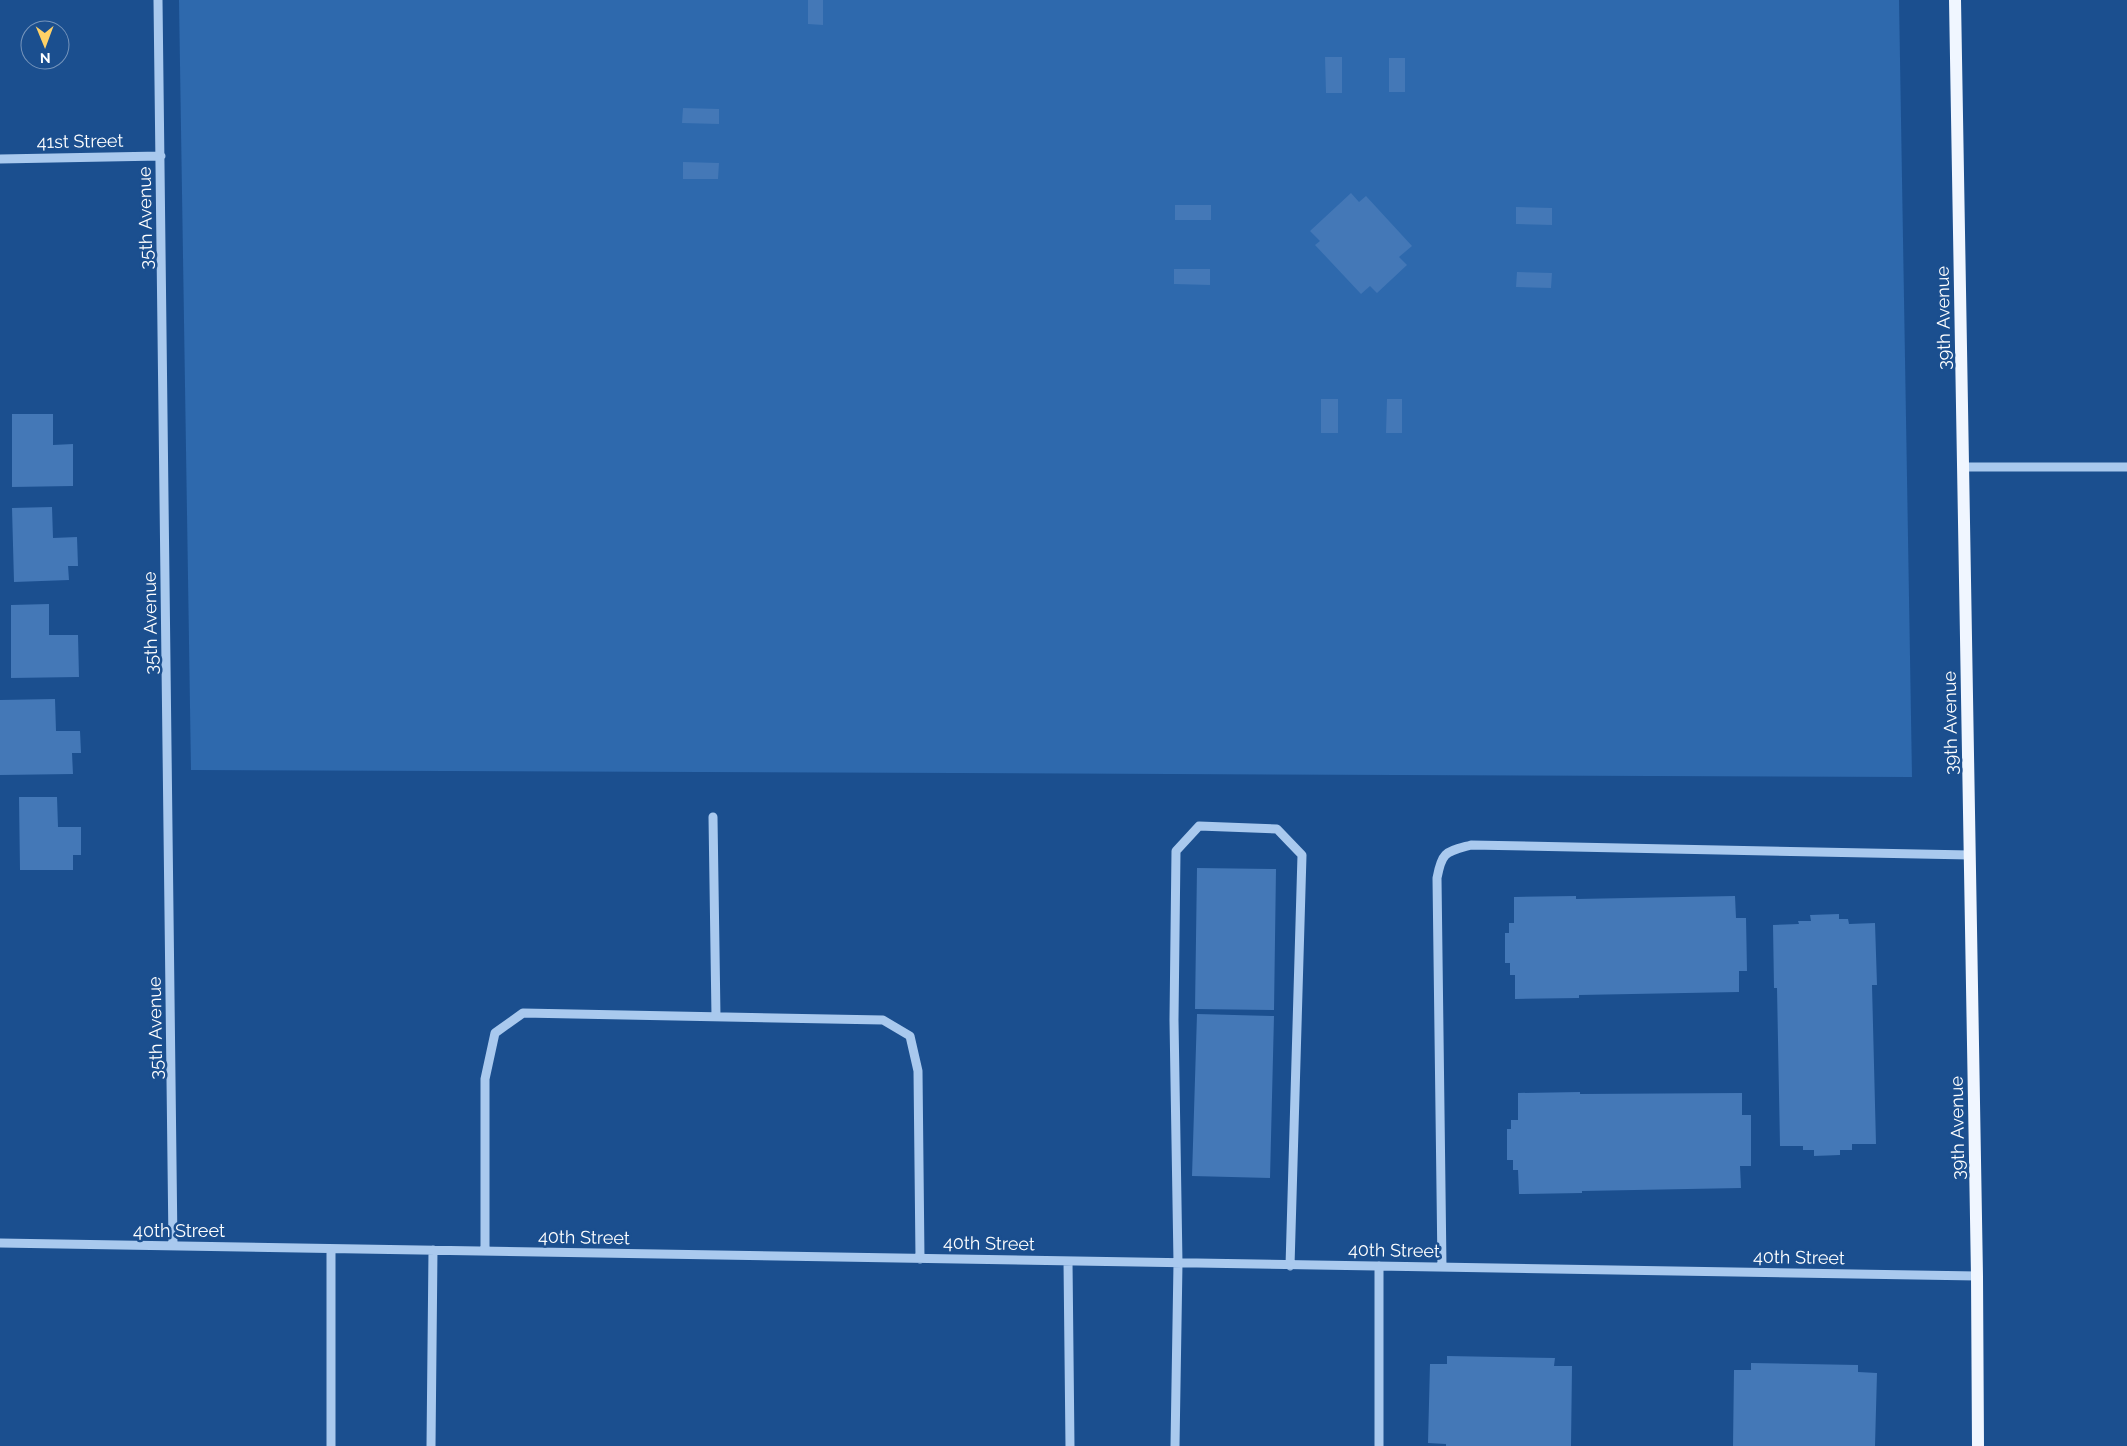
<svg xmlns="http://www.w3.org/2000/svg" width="2127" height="1446" viewBox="0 0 2127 1446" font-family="Raleway,sans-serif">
<rect width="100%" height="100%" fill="#1b4f8f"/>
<path fill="#2e69ad" d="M179,0H1899L1912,777L191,770Z"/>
<path fill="#4478b7" d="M808,0H823V25L808,24Z
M1325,57H1342V93H1326Z
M1389,58H1405V92H1389Z
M683,108L719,109V124L682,123Z
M683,162L719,163L718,179H683Z
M1351,193L1359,202L1366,196L1412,246L1399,257L1407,265L1377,293L1370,286L1361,294L1315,245L1320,241L1310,231Z
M1175,205H1211V220H1175Z
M1516,207L1552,208V225L1516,224Z
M1174,269H1210V285L1174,284Z
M1517,272L1552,273L1551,288L1516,287Z
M1321,399H1338V433H1321Z
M1387,399H1402V433H1386Z
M12,414H53V445L73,444V486L12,487Z
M52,507L53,538L77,537L78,566H68L69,580L14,582L12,508Z
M49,604V635H78L79,677L11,678V605Z
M55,699L56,731H80L81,753H72L73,774L0,775V700Z
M19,797H57L58,827H81V855H73V870H20Z
M1197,868L1276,869L1274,1010L1195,1009Z
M1576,896V899L1735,896L1736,918H1746L1747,971H1739V992L1579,995V998L1515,999V975H1510V963H1505V933H1509V923H1514V897Z
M1839,914V919H1848L1849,924L1875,923L1877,985H1872L1876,1144H1852V1150H1840V1155L1814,1156V1150H1803V1146H1780L1777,988H1774L1773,925L1799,924L1798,921H1811L1810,915Z
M1197,1014L1274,1016L1270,1178L1192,1176Z
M1580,1092V1094L1742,1093V1115H1751V1166H1740L1741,1188L1582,1191V1193L1519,1194L1518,1170H1513V1160H1507V1129H1511V1120H1518V1093Z
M1447,1356L1555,1358L1554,1366H1572L1571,1446H1446V1444L1428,1443L1430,1364H1447Z
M1751,1363L1858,1365V1372L1877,1373L1875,1446H1733L1734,1370H1751Z"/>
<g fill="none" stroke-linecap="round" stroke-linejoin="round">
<path stroke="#a9c9ee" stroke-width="9" d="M158,0L173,1245
M0,159L161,156
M1963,467H2127
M713,817L716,1017
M0,1243L1977,1276
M331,1249V1446
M485,1251V1079L495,1033L523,1013L883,1020L910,1036L918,1071L920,1259
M1068,1261L1070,1446
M1442,1267L1437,878C1442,851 1446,852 1471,845L1970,855
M431,1446L433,1250
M1175,1446L1178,1263L1174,1020L1176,851L1199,826L1277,829L1302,855L1290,1266
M1379,1446V1266"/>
<path stroke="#f0f6ff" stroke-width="12" d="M1955,0L1977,1276L1978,1446"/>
</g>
<g text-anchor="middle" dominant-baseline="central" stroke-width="5" stroke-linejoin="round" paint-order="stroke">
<g font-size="18" fill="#fff" stroke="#1b4f8f">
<text transform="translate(80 141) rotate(-1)">41st Street</text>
<text transform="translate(145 218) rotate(-91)">35th Avenue</text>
<text transform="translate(1943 318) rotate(-91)">39th Avenue</text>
<text transform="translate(150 623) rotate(-91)">35th Avenue</text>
<text transform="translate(1950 723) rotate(-91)">39th Avenue</text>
<text transform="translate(155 1028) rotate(-91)">35th Avenue</text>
<text transform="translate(1957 1128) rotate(-91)">39th Avenue</text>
<text x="179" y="1230">40th Street</text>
<text transform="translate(584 1237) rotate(1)">40th Street</text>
<text transform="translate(989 1243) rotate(1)">40th Street</text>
<text transform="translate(1394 1250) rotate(1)">40th Street</text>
<text transform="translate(1799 1257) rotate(1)">40th Street</text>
</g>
</g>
<g transform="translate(45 45) rotate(179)"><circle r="24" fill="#1b4f8f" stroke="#7695bc"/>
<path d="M0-4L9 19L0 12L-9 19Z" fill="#ffd166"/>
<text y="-8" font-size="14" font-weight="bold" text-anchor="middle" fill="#ffffff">N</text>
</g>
</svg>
